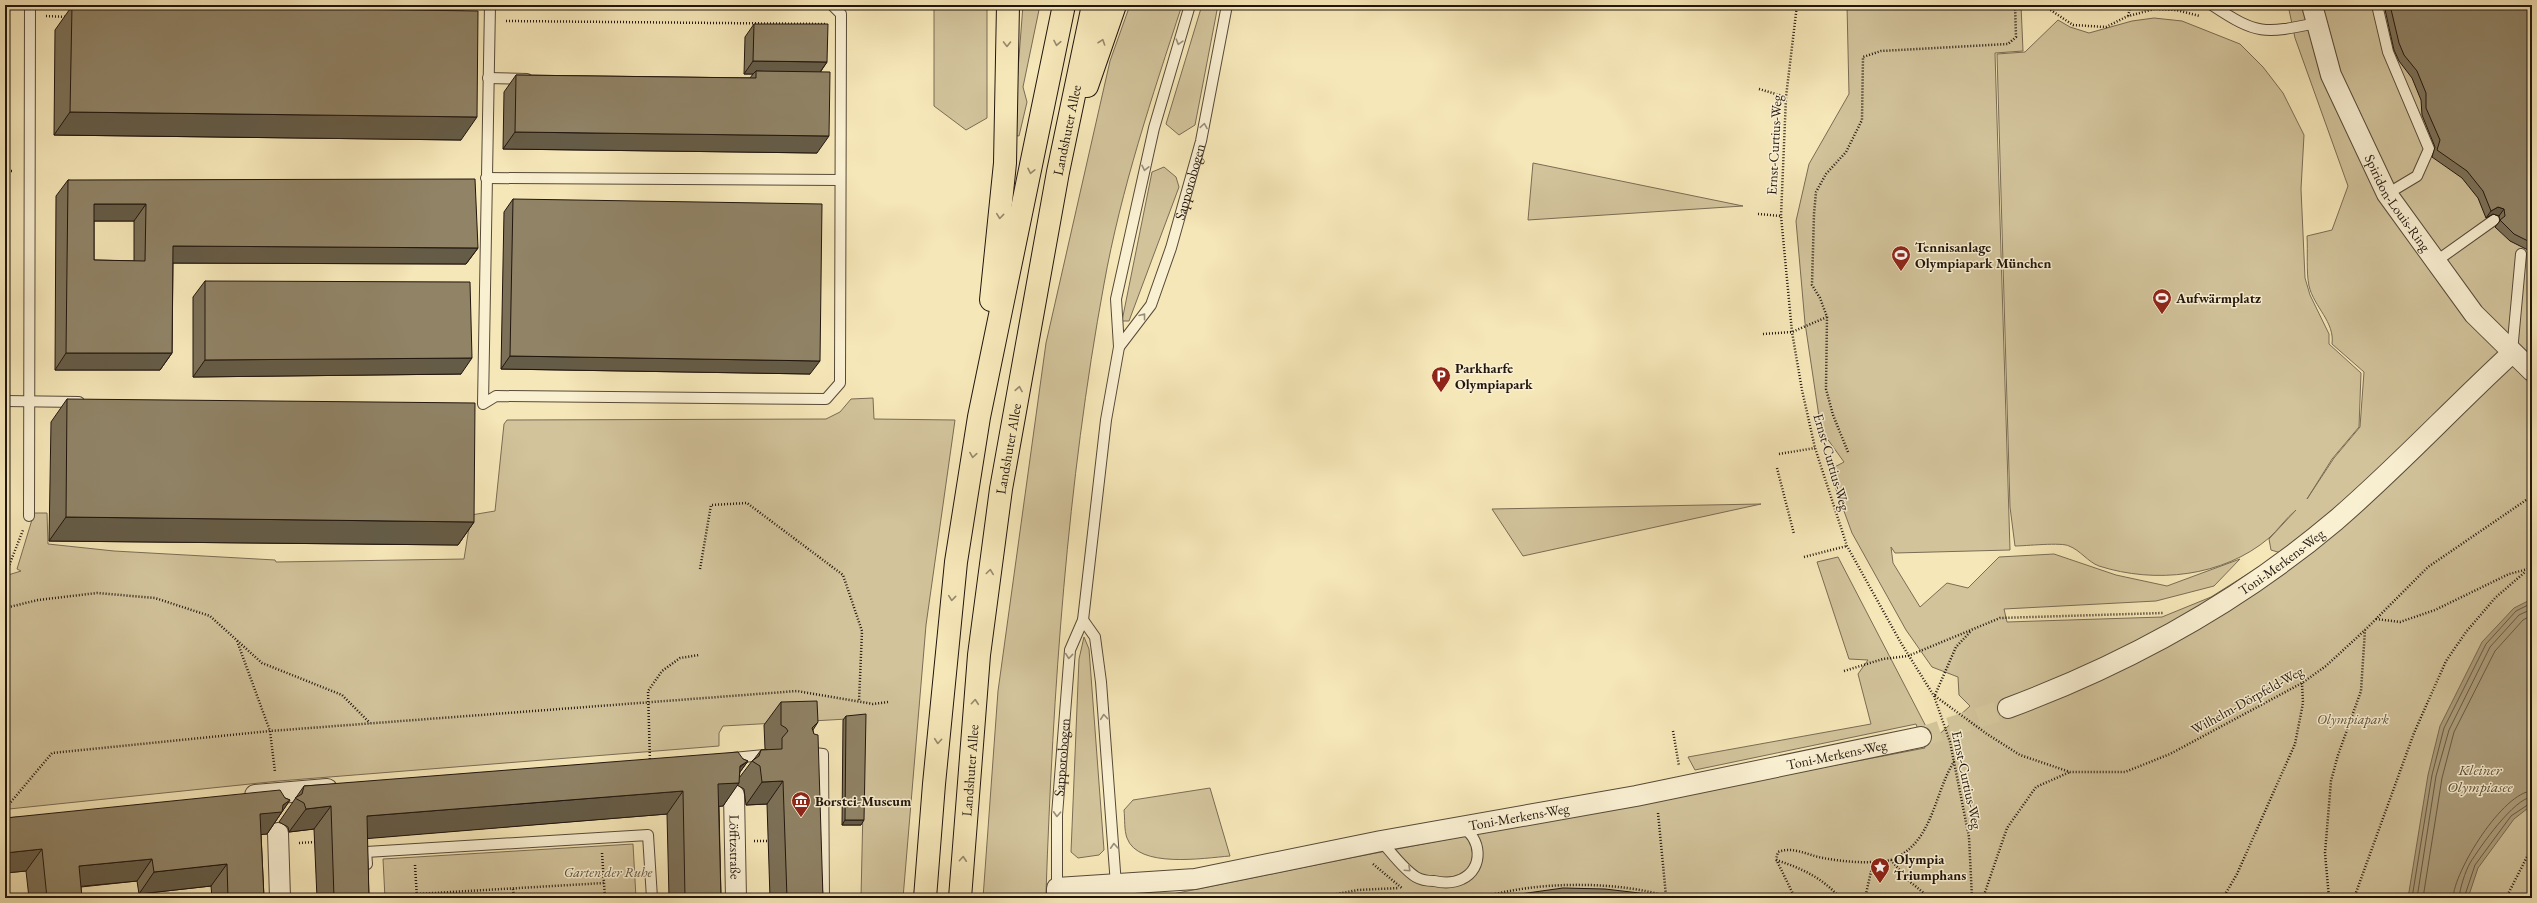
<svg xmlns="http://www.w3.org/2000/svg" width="2537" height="903" viewBox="0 0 2537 903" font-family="'EB Garamond',serif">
<rect width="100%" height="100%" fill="#f6e7b8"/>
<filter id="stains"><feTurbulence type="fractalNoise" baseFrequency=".005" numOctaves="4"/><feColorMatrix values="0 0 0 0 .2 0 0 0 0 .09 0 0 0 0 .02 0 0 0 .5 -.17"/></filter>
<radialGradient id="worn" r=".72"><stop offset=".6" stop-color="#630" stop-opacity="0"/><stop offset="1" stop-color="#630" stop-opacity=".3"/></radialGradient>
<path fill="#d2c39b" stroke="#7a6c54" d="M296,5H359L361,10L295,8Z
M375,5H458L464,10H374Z
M934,5H987V118L966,130L934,106Z
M1023,5H1040L1023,87L1027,102L1019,136L1013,135Z
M1130,5H1182C1152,97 1121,189 1104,284C1067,485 1053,690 1046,893L1044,898H983L998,691L1046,343L1110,61Z
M1202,5H1218L1195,125L1179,135L1166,124Z
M1847,5H2021L2023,51L1995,53L2010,550L1895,553L1891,547L1893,563L1920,607L1947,583L1968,588L1999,557L2054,554L2116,575L2167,586L2240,559L2214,586L2156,601L2004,609L2007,622L2162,617L2211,597L2281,553L2271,550L2269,539L2296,510C2286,518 2278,530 2269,538C2223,577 2155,584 2099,566C2088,562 2080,550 2069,546C2062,542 2025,546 2015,546L2010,507L1997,54L2025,52L2058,20L2070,27L2089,33L2132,21L2154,18L2182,21L2240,44L2263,67L2283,93L2304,135L2301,189L2305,278L2310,295L2329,334V344L2361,373L2359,427L2332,459L2307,499L2334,458L2360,427L2364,372L2332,344C2335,322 2314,307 2309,286C2306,271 2308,252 2307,236L2332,230L2348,186L2295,38L2288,5H2532V898H1153L1350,858L1925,748L1916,724L1695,770L1688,757L1871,724L1858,674L1868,660L1849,659L1817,562L1838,557L1933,740L1970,706L1959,695L1958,677L1932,667L1906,630L1852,533L1829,470L1844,462L1821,430L1805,323L1796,221L1809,164L1849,94Z
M1533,163L1743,206L1528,220Z
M1164,167L1176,177L1179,187L1129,321H1122L1152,172Z
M873,398L874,419L955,420L926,625L903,898H861L865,718L723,726L719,733V746L279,781L9,809L5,770V576L21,571L17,569L34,513H47L48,544L114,551L275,560L276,562L464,559L471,515L495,511L504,424L507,420L826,419L840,412L851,399Z
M1761,504L1523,556L1492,509Z
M1084,637L1089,649L1104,850L1099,855L1078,858L1071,852L1079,659Z
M1210,788L1230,856C1204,858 1138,869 1127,838C1124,830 1125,819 1124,810L1133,800Z
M633,844L636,898H385L383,859Z"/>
<path fill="#aea07e" stroke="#766951" d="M2532,599V805L2514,819L2478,868L2468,898H2408L2428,775L2440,726L2482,642L2514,608Z"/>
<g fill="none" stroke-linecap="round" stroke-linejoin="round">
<path stroke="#685b46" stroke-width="1" d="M2412,898L2432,775L2444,728L2486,644L2516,611L2532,603
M2417,898L2436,776L2449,730L2490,647L2519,615L2532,609
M2423,898L2442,778L2454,732L2495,651L2523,620L2532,615
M2453,898C2454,871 2503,792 2532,791
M2459,898C2460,888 2465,872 2470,863C2480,847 2514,798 2532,797
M2464,898L2475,865L2511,816L2532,802"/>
<path stroke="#d6c89e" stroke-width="20" stroke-dasharray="20 10" stroke-linecap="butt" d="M1921,737L2008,708"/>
<defs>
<g id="lane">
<path d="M490,5L483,404L496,396L826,399L840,383L841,14L832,5"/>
<path d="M2212,5C2257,35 2264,34 2316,23"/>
<path d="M2377,5L2388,52L2429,149L2417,176L2387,194"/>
<path d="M488,78L527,79"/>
<path d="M486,178L840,180"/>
<path d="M2435,262L2494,220"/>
<path id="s1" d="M1119,347L1151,305L1171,248L1201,141L1227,5"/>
<path d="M2512,352L2521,254"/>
<path d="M5,401L79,402"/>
<path d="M29,516L30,5"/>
<path d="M1083,620L1095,637L1101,682L1116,885"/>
<path d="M806,752L823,754L824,898"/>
<path d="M733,758L765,755"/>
<path d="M1381,841C1392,853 1403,869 1416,877C1421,880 1429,881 1434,881C1443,883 1454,883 1462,879C1484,869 1482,837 1461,827"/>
<path d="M367,864L366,852L648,835L652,898"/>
<path id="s2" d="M1057,888V815L1070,650L1083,620L1106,420L1119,347L1116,299L1154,128L1190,5"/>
</g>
<g id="street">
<path id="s3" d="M2312,5L2331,75L2387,194L2474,314L2532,371"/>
<path id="s4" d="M2008,708C2126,664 2239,602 2335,521C2397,468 2452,408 2512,353"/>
<path d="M255,795L327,789"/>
<path id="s5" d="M734,795L736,898"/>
<path d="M278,833L280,898"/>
<path id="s6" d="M1057,898V888L1195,879L1381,841L1636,796L1921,737"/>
</g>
<g id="highway">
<path d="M1087,86L1115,5"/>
<path d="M991,300L1005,163L1008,5"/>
<path d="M925,898L934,784L956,562L979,417L1064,5"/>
<path id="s7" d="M960,898L979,655L1001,489L1058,172L1093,5"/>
</g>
</defs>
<use href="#lane" stroke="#564a38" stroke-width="12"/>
<use href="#street" stroke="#564a38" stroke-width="22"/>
<use href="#highway" stroke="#21160e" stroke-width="24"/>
<path stroke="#21160e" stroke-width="2.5" stroke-dasharray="1 2" stroke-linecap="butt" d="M1797,5L1786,97L1781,216L1792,332L1802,390L1815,448L1847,546L1901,643L1934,696L1950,742L1969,837L1972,898
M2043,5L2073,25L2106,27L2128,16L2155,9L2176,10L2200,16
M2191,5L2197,9
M46,16L67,17
M2128,16L2131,5
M506,21L827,24
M1759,89L1786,97
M5,171H14
M1758,214L1781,216
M1763,334L1792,332L1827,317
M1848,452L1833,415L1826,389L1827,317L1820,298L1812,285L1814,214L1816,192L1826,174L1846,152L1862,120L1863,57L1881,51L2008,44L2016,37L2015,5
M1779,454L1815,448
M1777,468L1794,534
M1804,557L1847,546
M700,569L711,505L747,503L843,575L862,631L859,701
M5,576L23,530
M5,608L38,600L97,593L155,598L210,616L262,663L342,695L370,723
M2376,619L2400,622L2435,610L2509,574L2532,568
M237,641L270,731L275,772
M1844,671L1883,659L1908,656L2000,618L2163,613
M1935,695L1956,647L1971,631
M1935,696L1987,734L2020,755L2070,772H2125L2170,754L2302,683L2326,666L2365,630L2428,567L2532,496
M1673,731L1679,766
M650,762L648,691L662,671L680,658L699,655
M5,809L52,753L270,731L797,691L873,704L888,702
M1658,813L1666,896
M754,841H768
M299,843L315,842
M602,853L605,898
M1776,860C1801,868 1823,878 1840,898
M1891,860C1934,843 1933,794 1955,760
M1373,864L1403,889
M415,865L417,898
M513,889L514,898
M417,894L604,883
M1316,898L1358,890L1399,888
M1481,898C1535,881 1618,880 1672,898
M1795,898L1776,859L1778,852C1793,846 1807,855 1823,858C1845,862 1869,864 1891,860L1909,881L1930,898
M1865,898L1873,863
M1983,898L2007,828L2036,787L2070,772
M2223,898L2237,874L2295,744L2303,703L2302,683
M2329,898L2325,853L2331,781L2338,755L2361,691L2365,630
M2354,898L2414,733L2446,661L2466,632L2495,598L2525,572
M2506,898L2532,847"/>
<use href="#lane" stroke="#f9efd1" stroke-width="10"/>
<use href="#street" stroke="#f9efd1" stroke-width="20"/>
<use href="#highway" stroke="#f6e7b8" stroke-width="22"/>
</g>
<path fill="#7c7158" stroke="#21160e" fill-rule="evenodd" d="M246,5H277V8L461,140L54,135L55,30L72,6L243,9Z
M2384,5H2532V253L2528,250L2510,241L2495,227L2500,221L2499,216L2493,214L2486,218L2478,198L2462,178L2432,157L2435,147L2422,115L2421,100L2412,78L2399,61L2394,50Z
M754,24L827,62L821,71L817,153L503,149L504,92L516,75L750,78L753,74H744L745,37Z
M68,180L478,248L466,264L173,263L172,353L160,370H55L56,196ZM94,221H134V261L94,260Z
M513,199L810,374L501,369L504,212Z
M205,281L461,374L193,377V297Z
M67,399L474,522L458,545L49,541L51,422Z
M781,702L818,722L813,730L823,898H770L767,804L746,805L744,789L737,785L723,806H719L721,898H669L667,814L367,838L369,898H317L314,829L289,832L288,827L279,822L304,786L743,759L748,761L740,772L739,778L752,761L755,758L761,750H768L765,749L764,725Z
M846,716L861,825H842L843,720Z
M285,798L290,800L267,834H261L264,898H212L211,886L139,894L137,881L81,887L82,898H29L26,871L5,873V818Z"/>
<path fill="#655c47" stroke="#21160e" d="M753,61L827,62L818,75L756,71L753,74H744Z
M70,112L477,117L461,140L54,135Z
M515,132L829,136L817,153L503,149Z
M94,204H146L134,221H82Z
M2498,207L2504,209L2499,216L2493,214L2486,218L2491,211Z
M173,246L478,248L466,264L161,263Z
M66,353H172L160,370H55Z
M510,356L820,361L810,374L501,369Z
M472,358L461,374L193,377L205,360Z
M66,517L474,522L458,545L49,541Z
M748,761L732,783H739L723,806L702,808L718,784Z
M783,781L767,804L746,805L762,782Z
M683,791L667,814L350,840L367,816Z
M290,800L267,834L245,836L260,814L283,805Z
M331,806L314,829L289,832L306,809Z
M845,820H864L861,825H842Z
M42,849L26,871L5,873V853Z
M152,859L137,881L64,888L79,866Z
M227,864L211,886L139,894L154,872Z"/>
<path fill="#908366" stroke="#21160e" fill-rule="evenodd" d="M254,5H277V8L478,11L477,117L70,112L72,6L254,9Z
M2390,5H2532V243L2514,234L2500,220L2505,216L2504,209L2498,207L2491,211L2483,191L2467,171L2437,150L2440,140L2426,108V93L2417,71L2404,55L2399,43Z
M754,24H828L827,62L753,61Z
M756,71L830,72L829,136L515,132L516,75L756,78Z
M5,176H7L5,330Z
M475,179L478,248L173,246L172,353H66L68,180ZM94,204H146L145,261L94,260Z
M513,199L822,204L820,361L510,356Z
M205,281L470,282L472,358L205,360Z
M67,399L475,403L474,522L66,517Z
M817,701L818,722L812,728L814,734L818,735L823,898H787L783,781L762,782L760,766L752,761L759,756L761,750L782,749V738L788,731L786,728L781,725V702Z
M866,714L864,820H845L846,716Z
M738,752L743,759L748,761L740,766L739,783L718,784L721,898H685L683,791L367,816L369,898H334L331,806L306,809L304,803L295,798L302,794L304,786Z
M280,790L285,798L290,800L283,805L282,812L260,814L264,898H228L227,864L154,872L152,859L79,866L82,898H47L42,849L5,853V818Z
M1563,888L1605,889L1648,894L1659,898H1502L1520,894Z"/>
<defs><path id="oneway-chevron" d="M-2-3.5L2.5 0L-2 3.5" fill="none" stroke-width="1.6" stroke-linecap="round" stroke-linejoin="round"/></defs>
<g stroke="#96896c">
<use href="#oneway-chevron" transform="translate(1102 42) rotate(-71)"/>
<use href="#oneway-chevron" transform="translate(1057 43) rotate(101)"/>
<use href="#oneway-chevron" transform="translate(1007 44) rotate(91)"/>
<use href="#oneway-chevron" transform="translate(1031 171) rotate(102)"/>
<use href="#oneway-chevron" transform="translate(1000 216) rotate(96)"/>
<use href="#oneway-chevron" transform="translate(1019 389) rotate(-80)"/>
<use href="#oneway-chevron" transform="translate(973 455) rotate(99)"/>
<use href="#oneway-chevron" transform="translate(990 572) rotate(-82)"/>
<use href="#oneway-chevron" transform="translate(952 598) rotate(96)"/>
<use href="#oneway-chevron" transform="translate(975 702) rotate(-85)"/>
<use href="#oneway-chevron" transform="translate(938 741) rotate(95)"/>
<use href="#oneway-chevron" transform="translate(963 859) rotate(-86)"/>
</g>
<g stroke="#988d79">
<use href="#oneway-chevron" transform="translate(1179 42) rotate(107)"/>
<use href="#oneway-chevron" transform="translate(1204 126) rotate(-81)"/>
<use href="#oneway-chevron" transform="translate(1145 168) rotate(102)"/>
<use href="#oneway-chevron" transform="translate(1143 316) rotate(-52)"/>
<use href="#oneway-chevron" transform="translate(1069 656) rotate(96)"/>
<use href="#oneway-chevron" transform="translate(1104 717) rotate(-95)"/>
<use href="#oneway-chevron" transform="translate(1057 814) rotate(93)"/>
<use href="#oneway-chevron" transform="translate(1114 846) rotate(-93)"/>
<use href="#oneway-chevron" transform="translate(1408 869) rotate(43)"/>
</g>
<defs>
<symbol id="stadium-pin" viewBox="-11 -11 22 30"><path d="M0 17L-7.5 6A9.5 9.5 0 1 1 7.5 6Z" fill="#8f2418" stroke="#f9efd1"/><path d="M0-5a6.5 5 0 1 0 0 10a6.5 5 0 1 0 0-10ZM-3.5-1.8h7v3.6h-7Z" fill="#fff"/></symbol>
<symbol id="parking-pin" viewBox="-11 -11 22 30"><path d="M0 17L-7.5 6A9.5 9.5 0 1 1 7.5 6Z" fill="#8f2418" stroke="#f9efd1"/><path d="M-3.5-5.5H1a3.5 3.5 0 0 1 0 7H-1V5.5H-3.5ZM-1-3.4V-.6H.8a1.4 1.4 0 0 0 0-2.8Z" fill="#fff"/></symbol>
<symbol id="museum-pin" viewBox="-11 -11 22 30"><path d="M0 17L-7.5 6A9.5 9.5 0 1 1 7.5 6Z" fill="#8f2418" stroke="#f9efd1"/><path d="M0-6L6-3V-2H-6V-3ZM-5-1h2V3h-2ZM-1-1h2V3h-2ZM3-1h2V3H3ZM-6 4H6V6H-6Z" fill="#fff"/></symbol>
<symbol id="sight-pin" viewBox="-11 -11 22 30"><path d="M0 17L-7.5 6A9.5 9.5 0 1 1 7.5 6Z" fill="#8f2418" stroke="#f9efd1"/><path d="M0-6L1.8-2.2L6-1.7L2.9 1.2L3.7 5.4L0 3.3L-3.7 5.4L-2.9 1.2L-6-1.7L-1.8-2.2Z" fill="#fff"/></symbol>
</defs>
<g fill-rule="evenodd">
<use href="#stadium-pin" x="1890" y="244" width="22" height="30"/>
<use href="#stadium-pin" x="2151" y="287" width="22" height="30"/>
<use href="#parking-pin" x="1430" y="365" width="22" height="30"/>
<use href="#museum-pin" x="790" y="790" width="22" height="30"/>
<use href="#sight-pin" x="1869" y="856" width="22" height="30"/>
</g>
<g text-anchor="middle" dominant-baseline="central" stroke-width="3" stroke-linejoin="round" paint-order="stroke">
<g font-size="14" fill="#21160e" stroke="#f9efd1">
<text stroke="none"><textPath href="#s7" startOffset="776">Landshuter Allee</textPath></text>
<text transform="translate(1774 145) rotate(-87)">Ernst-Curtius-Weg</text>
<text stroke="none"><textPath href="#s1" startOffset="182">Sapporobogen</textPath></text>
<text stroke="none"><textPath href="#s3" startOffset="217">Spiridon-Louis-Ring</textPath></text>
<text stroke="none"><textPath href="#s7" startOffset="452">Landshuter Allee</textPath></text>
<text transform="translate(1832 462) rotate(74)">Ernst-Curtius-Weg</text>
<text stroke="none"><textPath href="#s4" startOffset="311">Toni-Merkens-Weg</textPath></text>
<text transform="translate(2247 700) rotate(-29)">Wilhelm-Dörpfeld-Weg</text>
<text stroke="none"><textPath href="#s6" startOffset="802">Toni-Merkens-Weg</textPath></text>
<text stroke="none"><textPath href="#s2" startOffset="131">Sapporobogen</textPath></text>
<text stroke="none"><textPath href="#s7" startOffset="128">Landshuter Allee</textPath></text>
<text transform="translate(1967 780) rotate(78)">Ernst-Curtius-Weg</text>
<text stroke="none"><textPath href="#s6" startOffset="478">Toni-Merkens-Weg</textPath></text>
<text stroke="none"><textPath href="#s5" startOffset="52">Löfftzstraße</textPath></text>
</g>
<g font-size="14" font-weight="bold" fill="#21160e" stroke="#f9efd1" text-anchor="start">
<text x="1915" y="247">Tennisanlage<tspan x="1915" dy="16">Olympiapark München</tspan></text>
<text x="2176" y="298">Aufwärmplatz</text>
<text x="1455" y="368">Parkharfe<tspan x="1455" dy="16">Olympiapark</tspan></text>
<text x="815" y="801">Borstei-Museum</text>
<text x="1894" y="859">Olympia<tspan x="1894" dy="16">Triumphans</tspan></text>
</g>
<g font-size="14" font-style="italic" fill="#5f533f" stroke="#f9efd1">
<text x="2353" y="719">Olympiapark</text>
<text x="608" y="872">Garten der Ruhe</text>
</g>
<g font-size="15" font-style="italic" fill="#594d3b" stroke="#f9efd1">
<text x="2480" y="769">Kleiner<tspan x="2480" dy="17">Olympiasee</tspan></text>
</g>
</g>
<rect width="2537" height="903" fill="none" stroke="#f6e7b8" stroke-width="20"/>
<rect x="6" y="6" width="2525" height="891" fill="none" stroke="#21160e" stroke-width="2"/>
<rect x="10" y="10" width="2517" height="883" fill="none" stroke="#21160e"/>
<rect width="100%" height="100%" filter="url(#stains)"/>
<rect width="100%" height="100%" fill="url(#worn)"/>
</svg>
